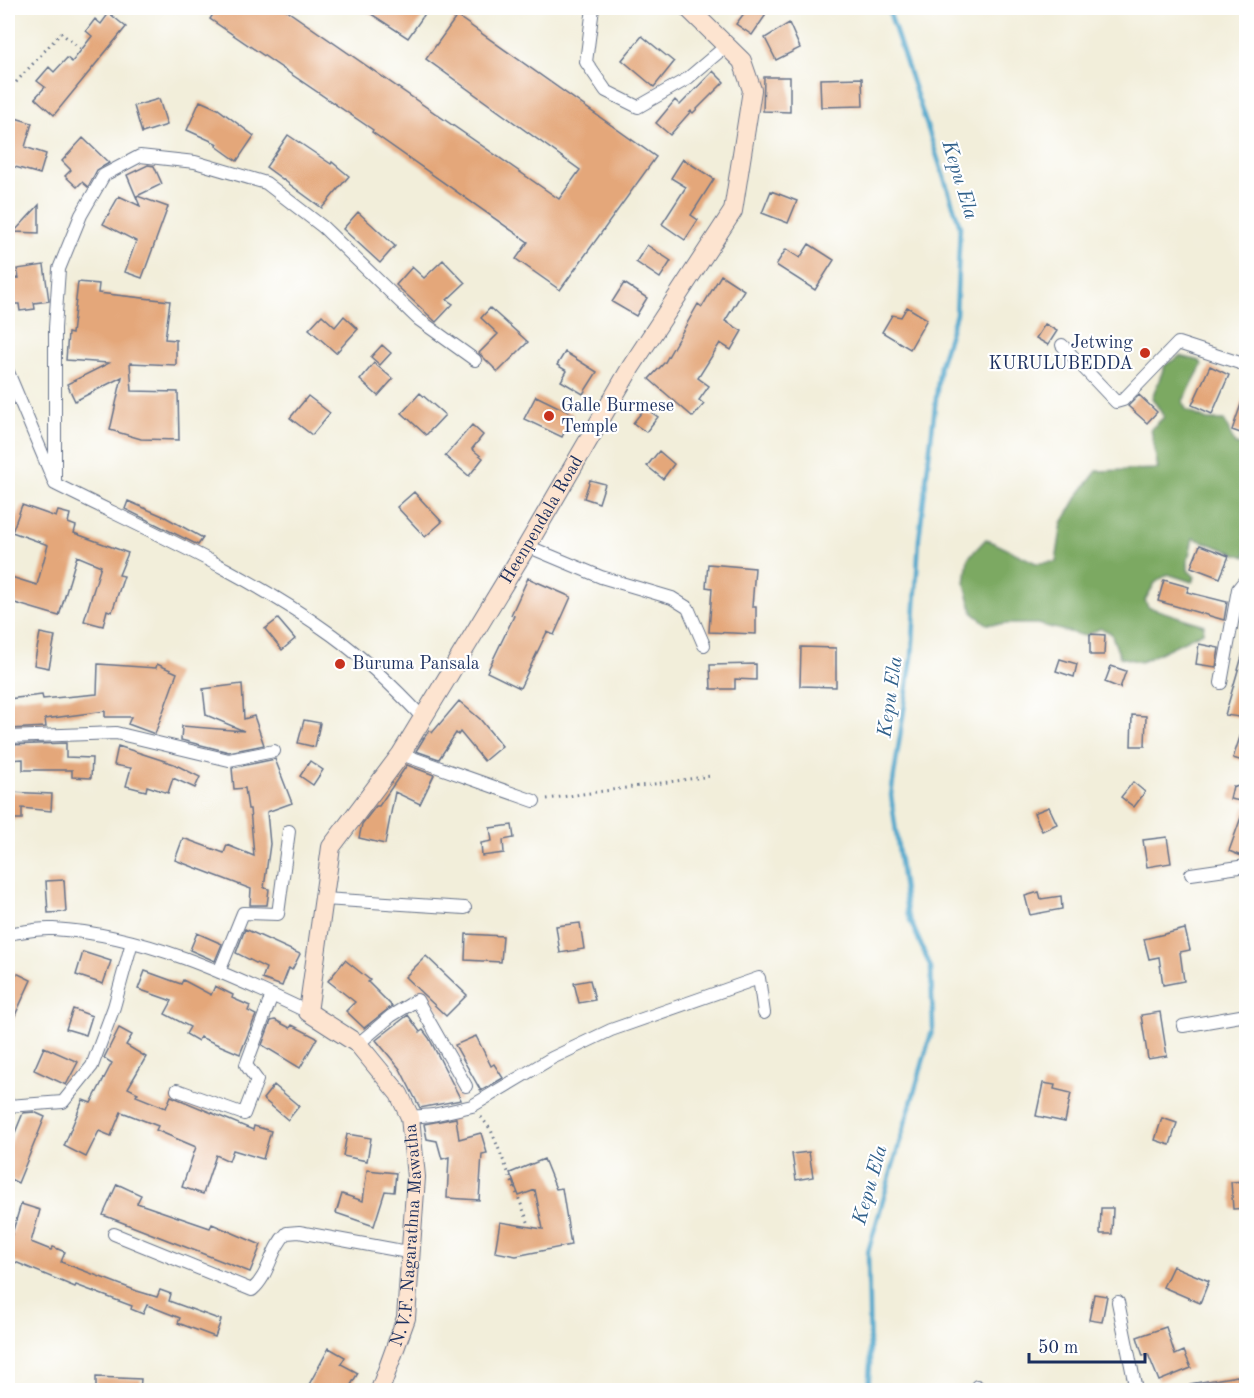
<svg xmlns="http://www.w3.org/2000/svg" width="1254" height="1398" viewBox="0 0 1254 1398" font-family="'Old Standard TT',serif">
<rect width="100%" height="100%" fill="#fff"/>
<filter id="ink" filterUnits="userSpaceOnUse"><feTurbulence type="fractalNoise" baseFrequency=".0167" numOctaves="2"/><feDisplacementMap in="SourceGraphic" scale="12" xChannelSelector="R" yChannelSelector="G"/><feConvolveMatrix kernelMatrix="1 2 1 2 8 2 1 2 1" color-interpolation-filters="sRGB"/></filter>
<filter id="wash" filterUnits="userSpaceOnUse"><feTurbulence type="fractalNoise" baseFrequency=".008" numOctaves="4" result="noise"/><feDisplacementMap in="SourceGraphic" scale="24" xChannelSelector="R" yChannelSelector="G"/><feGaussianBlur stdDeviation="1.35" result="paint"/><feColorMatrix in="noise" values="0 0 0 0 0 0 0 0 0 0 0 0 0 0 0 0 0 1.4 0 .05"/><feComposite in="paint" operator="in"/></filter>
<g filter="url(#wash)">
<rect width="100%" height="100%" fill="#f2eeda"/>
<path fill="#7ca962" stroke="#4c6c60" stroke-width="1.5" d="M1180,356L1200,361L1202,365L1183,401L1186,410L1207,420H1224L1235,444L1246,446V557L1193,538L1188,560V570L1195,577L1192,582L1168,574L1155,583L1145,600L1148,607L1204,625L1203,632L1141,662L1120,657L1111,633L1101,628L1085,636L1037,624H987L973,613L965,584L968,558L986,539L1036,563L1056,562L1062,523L1079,494L1097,471L1158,469L1151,429L1164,417L1152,398L1165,365Z"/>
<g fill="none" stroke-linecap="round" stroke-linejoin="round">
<path stroke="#4ea6cb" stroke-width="4.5" d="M868,1390L870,1365L868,1252L933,1027L931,968L907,913L891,795L912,657L919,539L940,365L956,314L960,226L888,8"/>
</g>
<g id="blocks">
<path fill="#e4a77a" d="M217,8H283L559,199L580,170L426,59L457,16L656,157L560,290L516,259L528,242L372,132L373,130L210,19Z
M362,8H429L408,38Z
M748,8H759L765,12V16L752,35L736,24Z
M109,13L126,27L54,115L35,98L45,87L37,81L49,67L54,72L67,58L72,62L92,36L86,31L95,19L101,24Z
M789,23L800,48L776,60L765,38Z
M642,36L674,62L654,87L622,60Z
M713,71L724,82L693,113L691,111L670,135L656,123L675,100L680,105Z
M764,77H790V112L763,111Z
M862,78L863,106L821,107L820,79Z
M159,99L167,125L142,133L134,106Z
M200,101L218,109L254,136L237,161L216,146L218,144L187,130Z
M12,117L32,123L25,147L46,154L40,174L8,165V132Z
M288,135L331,164L332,162L349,176L322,208L266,167Z
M83,138L109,163L97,170L88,187L82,182L77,187L65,176L71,170L62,161Z
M683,159L714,179L691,215L698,220L685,240L662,224L686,187L671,178Z
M148,165L154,166L162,184L137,196L168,207L142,278L125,272L136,241L103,224L119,196L140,206L127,175Z
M771,191L797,201L788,223L762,213Z
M39,205V233L14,232Z
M358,212L395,246L380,263L343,229Z
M809,244L834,260L815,290L776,265L786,249L800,258Z
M647,245L671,261L660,278L636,262Z
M443,260L465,283L447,300L453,304L436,322L396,285L412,267L424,278Z
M44,265L49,301L34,303L35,309L20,311L19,304H12L8,279L19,278L17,269Z
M721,275L744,290L725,321L742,331L731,350L720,343L698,378L709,386L699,400L704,404L693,417L649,379L665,362L698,304L702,307Z
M78,282L99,284L98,293L170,301L165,339L176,340V365L130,363L132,391L178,392L179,440L141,439L110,430L122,377L75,401L67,384L109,363L66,360L68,333L72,334Z
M624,283L647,298L636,316L612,302Z
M907,307L927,319L910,349L882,332L892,315L901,317Z
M490,308L528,342L498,372L479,353L498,334L481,318Z
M322,315L335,327L344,316L358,329L336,353L309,329Z
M1045,324L1057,331L1048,345L1036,338Z
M382,345L391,353L380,365L371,357Z
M565,352L597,372L583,394L561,381L567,371L557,365Z
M374,363L393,379L378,396L360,380Z
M1210,366L1229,375L1212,414L1192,405Z
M420,393L445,415L426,435L402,413Z
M1245,393H1246V435L1232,430Z
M1139,395L1157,412L1147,423L1128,406Z
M308,396L330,413L312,435L290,418Z
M536,396L573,414L562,437L524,419Z
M645,408L658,417L646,432L633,423Z
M472,425L483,435L472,449L483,458L469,476L445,456Z
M659,451L674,464L663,479L647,466Z
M590,480L605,484L599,503L584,498Z
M414,492L442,522L425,537L397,507Z
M128,501L165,517L203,538L198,545L125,509Z
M22,505L56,517L58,511L70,514L68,523L76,526L74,533L128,553L119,575L124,576L112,612L107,610L103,626L84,621L101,566L77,556L59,616L8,601V576L37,585L48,545L12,532Z
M1200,545L1229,556L1220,578L1191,567Z
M708,564L755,568L752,607H756V634L709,632L712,588L706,587Z
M528,578L571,597L554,635L547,632L520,688L487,672L514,616L511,615Z
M1164,580L1189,587L1187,592L1227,602L1224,620L1158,601Z
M278,619L295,639L282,650L265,629Z
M40,633L55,636L49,668L34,665Z
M1090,634L1105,635L1104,655H1090Z
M1199,644L1219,648L1216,667L1196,664Z
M801,647L836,648V687L800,686Z
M1243,653H1246V718L1225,715Z
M1060,659L1077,664L1074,677L1056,671Z
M98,664L156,668L157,664L177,673L155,734L128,724L131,717H105V711L45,719L46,727L8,729V699L42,695L43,699L97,694Z
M756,664V680L735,679V689H711L710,665Z
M1111,666L1126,671L1120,688L1105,682Z
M242,684L244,719L254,716L264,745L229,752L181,740L182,726L244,731L206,715L203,689Z
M459,701L480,719L502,746L484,761L460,732L458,735L456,733L439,759L416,751L429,730L432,733Z
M1132,715L1146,716L1145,746H1131Z
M304,720L320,723L315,747L298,743Z
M1244,725H1246V762L1233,758Z
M66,743V757L92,758L91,778L72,777V770H23V759L8,760V745Z
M118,746L174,764L200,777L195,788L173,778L168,793L147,786L146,791L126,786L131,768L114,765Z
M275,759L292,803L267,812L270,844L264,888L269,889L267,905H250L251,889L175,860L183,838L224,853L227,845L254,856L250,809H248L245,788L234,789L232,768Z
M310,761L323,770L313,785L300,776Z
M407,765L434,775L420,804L395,792L385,844L359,838L362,824L376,806H379Z
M1133,782L1145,792L1134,807L1121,797Z
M1233,786L1246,788V802L1230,799Z
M8,792L52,794L51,811L22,808V819H8Z
M1245,806H1246V858L1229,851Z
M1049,807L1057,824L1042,831L1034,813Z
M512,825L514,838L503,840L504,853L482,856L481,843L492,841L490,828Z
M1167,837L1171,863L1147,867L1143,840Z
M64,880L66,912L48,913L46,881Z
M1039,892L1041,899L1061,896L1062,909L1030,915L1025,896Z
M580,923L584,949L560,953L556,926Z
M245,929L300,954L292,970L289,968L282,986L262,979L266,968L236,953Z
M1185,929L1190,950L1180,952L1184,981L1163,985L1159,957L1149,959L1144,939Z
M197,933L222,944L215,961L190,950Z
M466,934L503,936L501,962L465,960Z
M83,952L111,961L103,984L76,975Z
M426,956L467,995L446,1016L405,977Z
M345,960L370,980L368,982L392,1006L364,1028L346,1011L355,1002L328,981Z
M8,969L31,980L8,1031Z
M145,971L181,984L183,980L211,995L215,986L233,995L232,998L250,1006L248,1011L256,1015L240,1054L200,1037L198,1041L186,1034L190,1027L165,1014L172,1001L138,989Z
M590,980L595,1000L579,1003L574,983Z
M73,1009L92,1016L86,1035L66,1029Z
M1160,1012L1167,1056L1148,1059L1141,1015Z
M408,1015L420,1032L423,1030L429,1038L461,1100L420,1108L400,1069L376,1040Z
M275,1020L290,1028L292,1025L317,1038L300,1068L262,1045L271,1021Z
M119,1028L132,1035L126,1045L146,1057L128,1088L138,1093L136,1096L166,1108L171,1096L253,1130L254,1126L271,1131L263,1159L233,1150L229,1161L216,1155L203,1194L182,1187L196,1147L156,1130L158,1126L127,1114L121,1112L111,1136L99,1131L86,1157L64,1146L83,1100L91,1103L112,1063L104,1058Z
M476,1036L491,1066L494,1064L503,1078L481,1091L455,1045Z
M44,1047L78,1062L66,1085L34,1070Z
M1043,1083L1055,1085L1054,1089L1071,1093L1065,1122L1036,1116Z
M274,1085L299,1106L288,1120L263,1099Z
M34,1112L45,1117L18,1183L8,1178V1150L23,1113Z
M456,1118L459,1139L481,1133L487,1153L482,1154L479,1200L447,1198L449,1157L442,1159L437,1141L427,1139L424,1124Z
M1162,1118L1177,1123L1170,1145L1155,1140Z
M347,1134L371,1138L367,1161L343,1156Z
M809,1152L813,1177L796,1180L792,1154Z
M544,1159L556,1189L562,1188L571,1245L516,1256L495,1252L500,1222L543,1229L535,1190L519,1196L510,1173Z
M367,1170L396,1173L394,1192L385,1191L374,1226L336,1213L342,1194L363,1201Z
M1246,1181V1208L1233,1209L1231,1182Z
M117,1184L141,1195L137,1203L210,1228L212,1224L261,1245L250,1272L103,1215Z
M21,1204L40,1210L31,1242L51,1250L53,1247L65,1252L61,1262L137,1291L157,1297L160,1290L171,1294L169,1301L221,1320L215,1337L178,1323L180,1318L147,1305L143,1314L131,1309L132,1306L76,1285L75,1287L8,1259V1236L11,1237Z
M1101,1208H1113L1112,1234H1100Z
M1173,1266L1209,1281L1200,1303L1163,1287Z
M1094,1294L1107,1296L1102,1322L1089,1320Z
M1166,1327L1175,1355L1184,1351L1191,1368L1159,1381L1148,1354L1143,1356L1137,1337Z
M329,1348L345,1357L341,1364L358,1373L348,1390H306Z
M1238,1376V1378H1246V1390H1190V1384Z
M96,1377L141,1379L140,1390H96Z"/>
</g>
</g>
<g filter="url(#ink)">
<use href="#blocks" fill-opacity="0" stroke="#667289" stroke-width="1.5"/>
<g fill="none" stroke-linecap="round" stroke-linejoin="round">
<defs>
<path id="street" d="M593,8L586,62L606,91L638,107L687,79L726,46
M1062,345L1116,402L1123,400L1178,343L1246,365
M8,372L55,484V328L59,269L81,215L104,175L140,156L195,162L266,183L323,227L418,319L475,360
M55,484C149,531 247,573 332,635C365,659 395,688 423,718
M527,546L601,577L672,598L688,608L704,645
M1221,683L1238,589L1246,579
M8,737L116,733L229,760L274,751
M401,754L534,801
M1191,874L1246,866
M324,899L465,908
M8,934C22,932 38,928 53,929C143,934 228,974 308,1012
M219,972L243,913L278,914L289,831
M1183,1026L1246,1015
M358,1044L391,1016L417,1000L466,1086
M177,1090L244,1114L257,1080L246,1065L272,995
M8,1106L63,1102L92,1066L114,1007L132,942
M410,1117L433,1115L472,1106L552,1058L611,1030L759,978L764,1013
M114,1234L252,1290C270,1275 270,1249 287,1233L299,1232L413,1253
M1118,1302L1136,1390
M977,1386L981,1390"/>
<g id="secondary">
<path id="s1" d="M380,1390L406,1318L416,1177L410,1117L399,1094L358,1044L308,1012L331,847L401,754L527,546L631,367L733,211L752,90L742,61L688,8"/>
</g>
</defs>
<use href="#street" stroke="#667289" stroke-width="14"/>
<use href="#secondary" stroke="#667289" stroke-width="20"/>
<path stroke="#667289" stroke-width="3" stroke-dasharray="1.5 4.5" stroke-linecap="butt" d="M8,91L61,33L82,50
M547,799L711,776
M481,1117L491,1130L529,1224"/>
<use href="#street" stroke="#fff" stroke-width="12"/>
<use href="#secondary" stroke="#fde4d0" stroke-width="18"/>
</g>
</g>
<g fill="#c8321e" stroke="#fff" stroke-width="2">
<circle cx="1145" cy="353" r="6"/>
<circle cx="549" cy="416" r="6"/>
<circle cx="340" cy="664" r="6"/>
</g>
<g text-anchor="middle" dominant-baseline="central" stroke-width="4.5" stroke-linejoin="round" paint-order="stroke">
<g font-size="18" fill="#1b2f5e" stroke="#fff" text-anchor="start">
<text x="1133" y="343" text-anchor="end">Jetwing<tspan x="1133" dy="21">KURULUBEDDA</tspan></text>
<text x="561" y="406">Galle Burmese<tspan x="561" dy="21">Temple</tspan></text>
<text x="352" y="664">Buruma Pansala</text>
</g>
<g font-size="18" fill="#1b2f5e" stroke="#fff">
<text stroke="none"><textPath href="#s1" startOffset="984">Heenpendala Road</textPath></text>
<text stroke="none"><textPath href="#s1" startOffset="159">N.V.F. Nagarathna Mawatha</textPath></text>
</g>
<g font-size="20" font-style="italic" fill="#2f5f8a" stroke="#fff">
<text transform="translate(959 180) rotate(73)">Kepu Ela</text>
<text transform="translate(891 697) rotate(-82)">Kepu Ela</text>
<text transform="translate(871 1185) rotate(-74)">Kepu Ela</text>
</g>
</g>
<rect width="1254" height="1398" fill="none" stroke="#fff" stroke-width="30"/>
<path d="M1029 1353v9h116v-9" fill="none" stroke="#1b2f5e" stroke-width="3"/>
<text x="1038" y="1353" font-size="18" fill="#1b2f5e" stroke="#ffffff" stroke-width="4.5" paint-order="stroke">50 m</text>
</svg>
